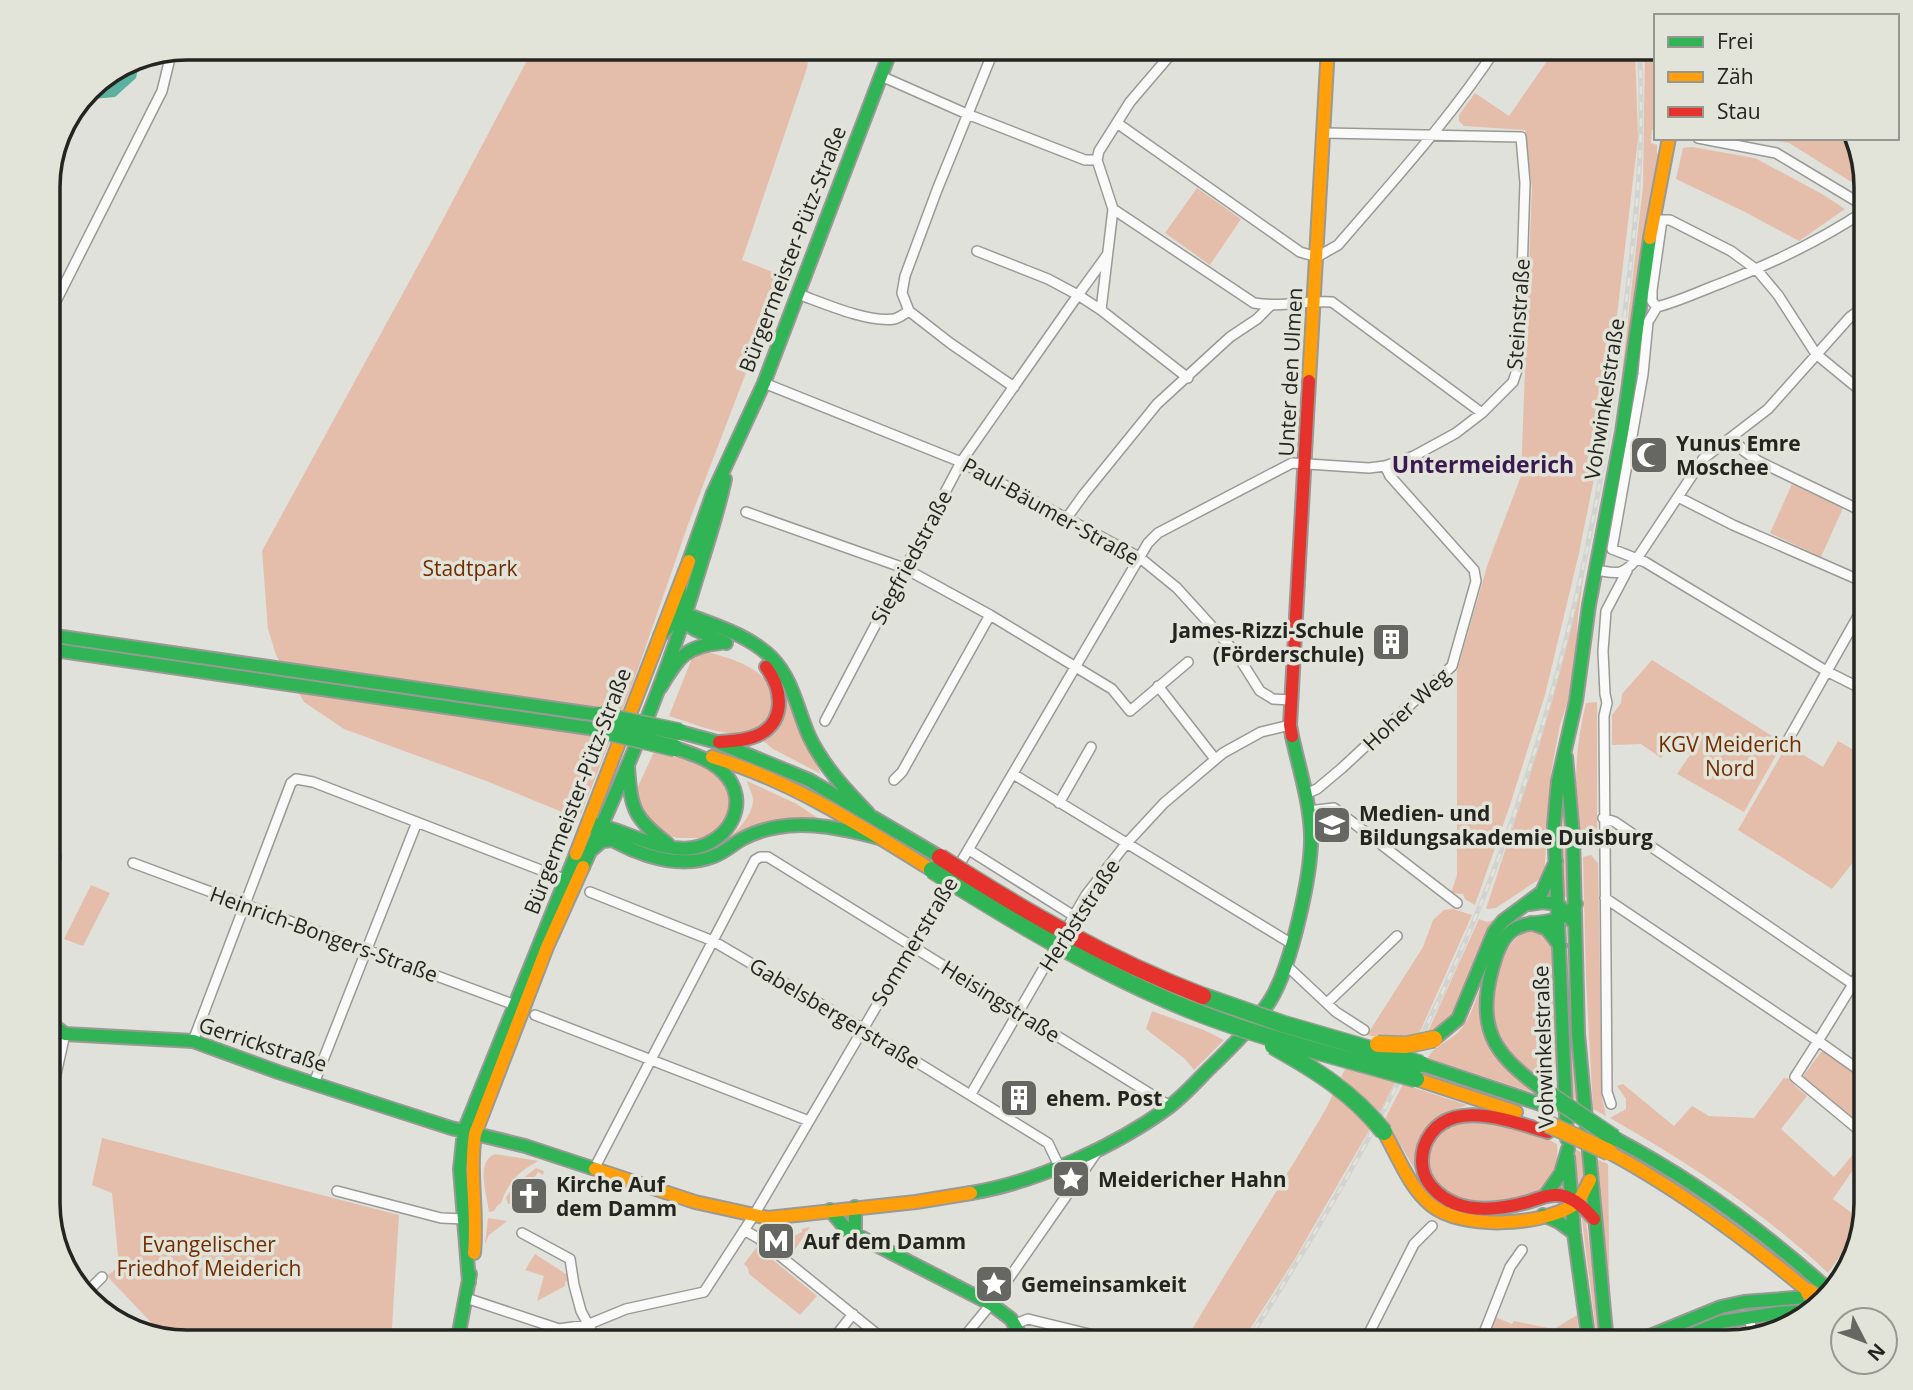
<svg xmlns="http://www.w3.org/2000/svg" width="1913" height="1390" viewBox="0 0 1913 1390" font-family="'Open Sans',sans-serif">
<rect width="100%" height="100%" fill="#e0e1db"/>
<path fill="#e4beab" d="M534,47H810L807,68L742,260L783,276L689,522L633,683L579,819L489,782L344,729L304,702L276,655L268,629L262,551L432,240Z
M1542,47H1635L1638,138L1603,434L1579,553L1545,695L1509,808L1475,905L1465,899L1463,894L1451,893L1457,875V671L1488,563L1521,476L1532,188L1525,130L1464,126L1459,121V115L1475,93L1509,116L1552,54Z
M1645,47H1655L1656,128L1652,130L1651,143L1657,145V153L1661,154L1626,383L1621,382L1643,186Z
M1763,138H1854L1866,191L1789,143Z
M1692,147L1755,158L1822,194L1845,209L1799,241L1745,212L1676,179L1683,148Z
M1197,188L1241,219L1210,265L1165,233Z
M1792,484L1843,508L1821,557L1770,533Z
M1584,573L1578,615L1575,672L1570,695L1560,725L1551,773L1544,876L1496,908L1486,909L1539,746Z
M707,652C735,659 782,673 771,710C768,720 758,730 748,732C724,738 693,723 669,716L694,653Z
M1652,660L1783,743L1744,812L1677,774L1690,755L1672,743L1661,758L1641,744L1612,745V715L1621,703L1622,694Z
M785,686L808,749L821,774L773,749L762,740Z
M1597,702V828L1593,839L1582,845C1573,797 1574,751 1586,703Z
M1838,741L1866,757V867L1854,861L1832,889L1738,830L1787,745L1823,767Z
M654,752L703,763L714,768L734,801L722,829L701,838H678L665,835L654,829L634,795Z
M747,781L797,804L819,819L724,842C735,833 752,817 753,801C753,794 748,786 747,781Z
M1565,783L1570,900L1563,895L1562,816Z
M1591,855L1598,863L1602,1098L1606,1116L1593,1109L1586,980L1583,857Z
M91,885L110,893L83,946L64,939Z
M1453,909L1472,915L1418,1036L1392,1040L1367,1035L1423,947L1433,920L1444,910Z
M1479,919L1487,922L1494,920L1454,1014L1426,1036Z
M1566,923L1570,1007L1580,1102L1571,1097Z
M1532,929L1540,931L1553,946L1557,1050L1554,1086C1533,1074 1509,1057 1499,1034C1485,1001 1495,942 1532,929Z
M1483,979L1481,1018L1537,1094L1428,1058C1434,1045 1450,1042 1460,1030C1472,1016 1477,996 1483,979Z
M1152,1011L1204,1030L1224,1040L1194,1070L1185,1059L1146,1029Z
M1821,1052H1826L1866,1080V1130L1804,1080V1075Z
M1346,1067L1395,1082L1380,1112L1341,1077Z
M1784,1078L1792,1079L1795,1086L1807,1096L1781,1129L1834,1177L1864,1141L1866,1143V1151L1833,1199L1860,1219L1856,1233L1828,1273C1761,1210 1690,1164 1610,1118L1626,1109V1099L1617,1086L1623,1084L1674,1126L1692,1106L1709,1116L1754,1118Z
M1403,1084L1467,1105L1446,1113L1420,1178L1385,1119Z
M1335,1090L1371,1127L1293,1262L1241,1343H1184C1231,1263 1281,1186 1327,1107Z
M1459,1121C1492,1122 1528,1127 1557,1144C1558,1158 1557,1172 1548,1184C1535,1200 1491,1206 1471,1203C1443,1199 1418,1169 1434,1141C1440,1131 1450,1126 1459,1121Z
M102,1138L399,1215L391,1343H186L163,1335L107,1276L119,1266L112,1193L92,1185Z
M1573,1148L1583,1153L1585,1173L1576,1196Z
M495,1154L539,1161C520,1170 508,1182 501,1203L497,1206L494,1211L489,1212C487,1194 475,1162 495,1154Z
M1596,1159L1608,1164L1610,1325L1598,1211Z
M536,1168L544,1171L543,1175L538,1172L526,1190L521,1186L511,1201L512,1204H508L506,1198L518,1178L521,1180Z
M1581,1212L1586,1222L1601,1329L1596,1331Z
M488,1218L507,1221L489,1235L485,1244Z
M810,1227L792,1254L791,1243L794,1236L802,1232V1229Z
M757,1247L817,1296L800,1315L749,1274L748,1268L744,1264Z
M535,1254L569,1276L570,1280L565,1282V1286L537,1301L544,1276L525,1270Z
M1577,1315L1579,1339L1573,1343H1549L1546,1337C1529,1332 1504,1338 1488,1343L1495,1317L1512,1324L1514,1321L1554,1329Z
M1729,1334L1740,1339L1726,1343H1699Z"/>
<path fill="#5bb19d" d="M141,56L136,78L115,97L81,100C95,81 118,61 141,56Z"/>
<g fill="none" stroke-linecap="round" stroke-linejoin="round">
<defs>
<path id="street" d="M1031,47L1046,51L1058,47
M1177,47L1130,102L1099,151L1097,160L1113,209L1101,310L1188,378
M881,76L967,114L1085,160H1097
M1117,123L1300,252L1317,257L1338,245C1393,181 1451,118 1497,47
M1698,138L1776,153L1866,207
M1113,209L1254,303C1280,308 1306,300 1332,302L1482,413
M798,294C823,303 868,323 894,319C899,318 904,314 909,311L950,343L1014,387
M1657,307L1648,322L1643,374L1612,549L1645,562L1828,672L1866,691
M1657,307L1652,301V290L1662,220H1670L1731,251L1757,270L1778,295L1816,354L1866,395
M1657,307C1680,301 1700,291 1722,283C1773,263 1820,241 1866,210
M1101,310L1078,295L1107,255
M909,311L902,293L905,276L937,190L995,47
M48,317L162,91L172,50
M764,383L961,462L1139,557L1177,588L1236,653L1260,691L1273,699L1291,700
M1732,437L1744,451L1758,461L1866,513
M1678,497L1733,525L1866,583
M746,512L904,568L990,615L1112,689L1130,711L1188,662
M1066,519L1084,494L1157,404L1230,337L1257,319L1270,306
M1596,570C1616,573 1621,577 1636,560L1703,459L1768,409L1850,317L1866,305
M1158,686L1215,759
M825,721L961,462L1078,295L1048,279L977,251
M1788,740L1866,602
M1013,774L1292,944
M894,780L902,772L990,615
M1305,794L1317,789L1342,768L1452,666L1476,581L1474,570L1390,476L1385,466
M1059,803L1091,747
M1308,811L1334,808L1457,903
M1603,818L1615,822L1853,984
M969,850L1074,916
M133,863L515,1005
M590,892L713,941L863,1029L1048,1143L1059,1166L1073,1185
M1605,898L1818,1041L1866,963
M1286,965L1336,1012L1364,1030
M1327,1003L1397,936
M535,1015L809,1121
M193,1041L291,783L296,779L313,782L564,879
M1866,1075L1818,1041L1795,1077L1866,1136
M314,1083L417,822
M971,1094L1086,895L1126,844L1164,803L1223,753L1261,732L1290,725
M1611,1104L1607,1092L1604,716L1607,703L1605,694L1603,651L1606,611L1627,571
M48,1110L65,1034
M594,1169L755,860L760,857H768L1170,1106
M337,1191L441,1218L465,1219
M744,1230L758,1238L888,1343
M522,1233L570,1259L574,1285L581,1311L598,1343
M85,1294L102,1277
M466,1298L559,1329L587,1325L626,1309L704,1292L754,1215L1148,543L1158,533L1292,463L1369,468L1385,466L1414,456L1456,433L1482,413L1513,382L1519,364L1525,183L1521,137L1325,133
M1749,1317L1753,1336
M1015,1324L1028,1319L1126,1343
M830,1343L853,1314
M959,1343L991,1304L1099,1149
M1364,1343L1414,1244L1432,1226
M1480,1343L1510,1267L1522,1250"/>
<path id="fast" d="M689,561L713,493L764,383L892,47
M680,586L678,619L696,630L726,643
M48,635L599,715
M660,636L671,624L686,614C716,626 749,635 772,658C793,680 797,709 809,736C823,766 846,790 868,813
M48,649L596,729
M660,688C678,659 684,646 720,643
M680,732L717,742L809,780L940,857
M1566,757L1573,836L1578,1034L1607,1343
M628,767C631,810 634,818 668,844
M588,823C620,849 673,872 714,856C725,852 733,844 742,839C753,833 766,829 778,827C813,821 847,830 880,838
M588,823C622,828 658,853 693,848C730,842 752,801 723,772C710,759 692,754 675,748
M590,851L602,841L612,840
M583,867C626,772 667,677 697,577C707,545 718,512 725,479
M1529,904L1543,902L1558,904L1574,923
M1531,923L1547,929L1560,946
M48,1021L65,1034L193,1041L278,1072L451,1128L525,1146L595,1169
M1434,1039L1458,1019L1494,932L1503,921L1542,892L1556,861
M1421,1064L1546,1106
M1547,1093C1499,1058 1476,1035 1491,973C1495,958 1500,939 1513,930C1527,920 1545,925 1560,918C1566,915 1571,909 1576,904
M1614,1138C1694,1180 1765,1232 1832,1293
M1567,1139L1554,825L1558,781L1576,701L1589,605L1622,432L1650,238
M1568,1157L1574,1233L1589,1343
M971,1193C1037,1182 1116,1146 1169,1107C1186,1094 1200,1077 1215,1063C1235,1043 1256,1023 1271,999C1291,966 1312,874 1311,835C1310,802 1299,768 1292,736
M1545,1196L1561,1173L1568,1149
M855,1207V1235
M830,1210L847,1230L991,1304L1011,1319L1025,1343
M1543,1215L1559,1222L1574,1233
M469,1282L460,1169L464,1131L576,854
M457,1343L470,1274
M1633,1343L1721,1307L1744,1302L1820,1296
M1671,1343L1721,1322L1778,1313L1809,1311"/>
<path id="slow" d="M1650,238L1669,138
M1309,381L1328,47
M712,757C792,781 861,826 932,870
M576,854L689,561
M1416,1079L1516,1112
M1384,1132C1398,1156 1409,1187 1431,1205C1462,1230 1538,1226 1572,1206C1581,1201 1585,1189 1590,1180
M1609,1152C1681,1191 1746,1239 1809,1292
M595,1169L695,1202L768,1218L916,1202L971,1193
M474,1253C478,1213 469,1174 475,1134L547,947L583,867"/>
<path id="jam" d="M1292,736L1290,725L1309,381
M719,742C730,741 742,741 753,737C786,726 784,691 766,667
M48,837L54,857L48,892
M1548,1132C1510,1121 1443,1094 1424,1147C1420,1161 1422,1176 1432,1187C1456,1215 1496,1211 1528,1202C1540,1198 1551,1193 1564,1196C1577,1200 1586,1210 1594,1219"/>
</defs>
<use href="#street" stroke="#999a96" stroke-width="12"/>
<use href="#fast" stroke="#999a96" stroke-width="16"/>
<use href="#slow" stroke="#999a96" stroke-width="16"/>
<use href="#jam" stroke="#999a96" stroke-width="16"/>
<use href="#street" stroke="#fafafa" stroke-width="9"/>
<use href="#fast" stroke="#30b455" stroke-width="12"/>
<use href="#slow" stroke="#ff9f0a" stroke-width="12"/>
<use href="#jam" stroke="#e5322d" stroke-width="12"/>
<defs>
<path id="rail" d="M1246,1343C1334,1207 1413,1067 1475,918C1551,735 1598,532 1622,336C1634,240 1646,144 1639,47"/>
</defs>
<use href="#rail" stroke="#d2d3d1" stroke-width="5"/>
<use href="#rail" stroke="#e2e3d9" stroke-width="2.5" stroke-dasharray="8" stroke-linecap="butt"/>
<defs>
<path id="fast-bridge" d="M599,715L680,732
M596,729L675,748
M932,870C1015,922 1100,973 1191,1010C1264,1039 1341,1057 1416,1079
M1203,996L1283,1024L1421,1064
M1273,1046C1316,1070 1353,1093 1384,1132
M1547,1093L1614,1138"/>
<path id="slow-bridge" d="M1378,1044L1406,1045L1434,1039
M1548,1124L1609,1152
M1809,1292L1820,1302"/>
<path id="jam-bridge" d="M940,857C1024,911 1109,960 1203,996"/>
</defs>
<use href="#fast-bridge" stroke="#94a190" stroke-width="19" stroke-linecap="butt"/>
<use href="#slow-bridge" stroke="#94a190" stroke-width="19" stroke-linecap="butt"/>
<use href="#jam-bridge" stroke="#94a190" stroke-width="19" stroke-linecap="butt"/>
<use href="#fast-bridge" stroke="#30b455" stroke-width="16"/>
<use href="#slow-bridge" stroke="#ff9f0a" stroke-width="16"/>
<use href="#jam-bridge" stroke="#e5322d" stroke-width="16"/>
</g>
<defs>
<symbol id="mosque-square" viewBox="-11 -11 22 22"><rect x="-9" y="-9" width="18" height="18" rx="4" fill="#666662" stroke="#e2e3d9"/><path d="M3.5-4.9A6 6 0 1 0 3.5 4.9A5 5 0 1 1 3.5-4.9Z" fill="#fff"/></symbol>
<symbol id="building-square" viewBox="-11 -11 22 22"><rect x="-9" y="-9" width="18" height="18" rx="4" fill="#666662" stroke="#e2e3d9"/><path d="M-4-6H4V6H1V3H-1V6H-4ZM-2.5-4.3h1.7v1.8h-1.7ZM.8-4.3h1.7v1.8H.8ZM-2.5-1h1.7V.8h-1.7ZM.8-1h1.7V.8H.8Z" fill="#fff"/></symbol>
<symbol id="university-square" viewBox="-11 -11 22 22"><rect x="-9" y="-9" width="18" height="18" rx="4" fill="#666662" stroke="#e2e3d9"/><path d="M0-5L7-2L0 1L-7-2ZM-4 1L0 2.5L4 1V4Q0 6-4 4Z" fill="#fff"/></symbol>
<symbol id="sight-square" viewBox="-11 -11 22 22"><rect x="-9" y="-9" width="18" height="18" rx="4" fill="#666662" stroke="#e2e3d9"/><path d="M0-6L1.8-2.2L6-1.7L2.9 1.2L3.7 5.4L0 3.3L-3.7 5.4L-2.9 1.2L-6-1.7L-1.8-2.2Z" fill="#fff"/></symbol>
<symbol id="church-square" viewBox="-11 -11 22 22"><rect x="-9" y="-9" width="18" height="18" rx="4" fill="#666662" stroke="#e2e3d9"/><path d="M-1.2-6h2.4v3.5h3.3v2.4h-3.3V6h-2.4V-.1h-3.3v-2.4h3.3Z" fill="#fff"/></symbol>
<symbol id="metro-square" viewBox="-11 -11 22 22"><rect x="-9" y="-9" width="18" height="18" rx="4" fill="#666662" stroke="#e2e3d9"/><path d="M-5.5 5V-5H-3L0 0L3-5H5.5V5H3V-.5L0 4L-3-.5V5Z" fill="#fff"/></symbol>
</defs>
<g fill-rule="evenodd">
<use href="#mosque-square" x="1627" y="433" width="44" height="44"/>
<use href="#building-square" x="1369" y="620" width="44" height="44"/>
<use href="#university-square" x="1310" y="803" width="44" height="44"/>
<use href="#building-square" x="997" y="1076" width="44" height="44"/>
<use href="#sight-square" x="1049" y="1157" width="44" height="44"/>
<use href="#church-square" x="507" y="1174" width="44" height="44"/>
<use href="#metro-square" x="754" y="1219" width="44" height="44"/>
<use href="#sight-square" x="972" y="1262" width="44" height="44"/>
</g>
<g text-anchor="middle" dominant-baseline="central" stroke-width="7" stroke-linejoin="round" paint-order="stroke">
<g font-size="21" fill="#242421" stroke="#e2e3d9">
<text transform="translate(792 249) rotate(-69)">Bürgermeister-Pütz-Straße</text>
<text transform="translate(1518 314) rotate(-86)">Steinstraße</text>
<text transform="translate(1290 372) rotate(-87)">Unter den Ulmen</text>
<text transform="translate(1604 399) rotate(-81)">Vohwinkelstraße</text>
<text transform="translate(1051 511) rotate(29)">Paul-Bäumer-Straße</text>
<text transform="translate(911 557) rotate(-62)">Siegfriedstraße</text>
<text transform="translate(1406 709) rotate(-43)">Hoher Weg</text>
<text transform="translate(577 791) rotate(-69)">Bürgermeister-Pütz-Straße</text>
<text transform="translate(1079 915) rotate(-57)">Herbststraße</text>
<text transform="translate(324 934) rotate(20)">Heinrich-Bongers-Straße</text>
<text transform="translate(914 941) rotate(-59)">Sommerstraße</text>
<text transform="translate(1001 1001) rotate(32)">Heisingstraße</text>
<text transform="translate(835 1013) rotate(31)">Gabelsbergerstraße</text>
<text transform="translate(263 1044) rotate(18)">Gerrickstraße</text>
<text transform="translate(1543 1047) rotate(-92)">Vohwinkelstraße</text>
</g>
<g font-size="21" font-weight="bold" fill="#242421" stroke="#e2e3d9" text-anchor="start">
<text x="1676" y="443">Yunus Emre<tspan x="1676" dy="24">Moschee</tspan></text>
<text x="1364" y="630" text-anchor="end">James-Rizzi-Schule<tspan x="1364" dy="24">(Förderschule)</tspan></text>
<text x="1359" y="813">Medien- und<tspan x="1359" dy="24">Bildungsakademie Duisburg</tspan></text>
<text x="1046" y="1098">ehem. Post</text>
<text x="1098" y="1179">Meidericher Hahn</text>
<text x="556" y="1184">Kirche Auf<tspan x="556" dy="24">dem Damm</tspan></text>
<text x="803" y="1241">Auf dem Damm</text>
<text x="1021" y="1284">Gemeinsamkeit</text>
</g>
<g font-size="21" fill="#732c00" stroke="#e2e3d9">
<text x="470" y="568">Stadtpark</text>
<text x="1730" y="744">KGV Meiderich<tspan x="1730" dy="24">Nord</tspan></text>
<text x="209" y="1244">Evangelischer<tspan x="209" dy="24">Friedhof Meiderich</tspan></text>
</g>
<g font-size="23" font-weight="bold" fill="#391951" stroke="#e2e3d9">
<text x="1483" y="464">Untermeiderich</text>
</g>
</g>
<path d="M0 0H1913V1390H0ZM187 60H1727A127 127 0 0 1 1854 187V1203A127 127 0 0 1 1727 1330H187A127 127 0 0 1 60 1203V187A127 127 0 0 1 187 60Z" fill="#e2e3d9" fill-rule="evenodd"/>
<path fill="none" stroke="#242421" stroke-width="3.5" d="M187 60H1727A127 127 0 0 1 1854 187V1203A127 127 0 0 1 1727 1330H187A127 127 0 0 1 60 1203V187A127 127 0 0 1 187 60Z"/>
<rect x="1654" y="14" width="245" height="126" fill="#e2e3d9" stroke="#96978f" stroke-width="2"/>
<rect x="1668" y="37" width="35" height="10" fill="#30b455" stroke="#96978f" stroke-width="2"/>
<text x="1717" y="49" font-size="21" fill="#242421">Frei</text>
<rect x="1668" y="72" width="35" height="10" fill="#ff9f0a" stroke="#96978f" stroke-width="2"/>
<text x="1717" y="84" font-size="21" fill="#242421">Zäh</text>
<rect x="1668" y="107" width="35" height="10" fill="#e5322d" stroke="#96978f" stroke-width="2"/>
<text x="1717" y="119" font-size="21" fill="#242421">Stau</text>
<g transform="translate(1864 1341) rotate(132)"><circle r="33" fill="#e2e3d9" stroke="#96978f" stroke-width="2"/>
<path d="M0-5L12 26L0 18L-12 26Z" fill="#666662"/>
<text y="-10" font-size="19" font-weight="bold" text-anchor="middle" fill="#242421">N</text>
</g>
</svg>
